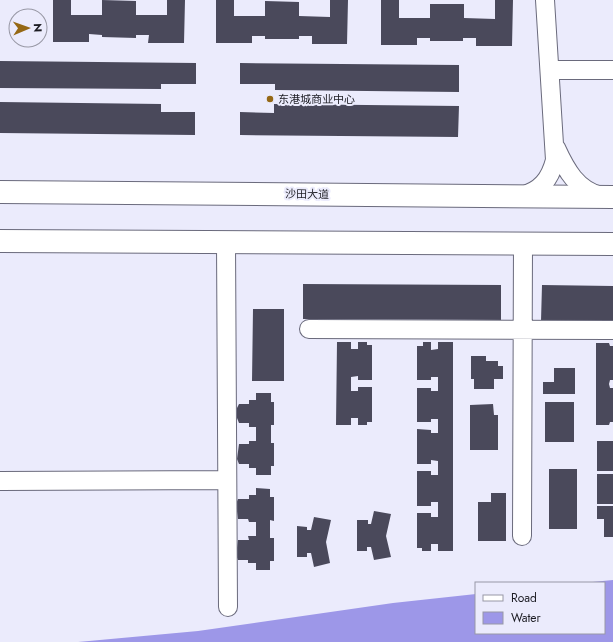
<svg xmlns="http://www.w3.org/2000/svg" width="613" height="642" viewBox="0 0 613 642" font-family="Jost,'Noto Sans SC',sans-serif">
<rect width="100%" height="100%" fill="#ebebfc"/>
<path fill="#9d97e8" d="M613,580V642H78L198,631L393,603L476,594V633H604V583H582Z"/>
<path fill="#4a495b" d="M53,0H71V15H102V0L136,1V15H167V0H185L184,43H148L149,35H136V38L102,37V35L89,34V42H53Z
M216,0H234V16H265V1L299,2V16L330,17V0H348L347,44H312V36H299V39H265V36H252V43H216Z
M381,0H399V18H430V4H464V18L495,19V0H513L512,46H476V38H463V41H430V38H417V45H381Z
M0,61L196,63V84H161V89L0,88Z
M240,63L459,65V92L275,90V84H240Z
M0,102L161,104V112H195V135L0,133Z
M274,104L459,106L458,137L240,135V112L274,113Z
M303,284L501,285V320L303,319Z
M542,285L613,286V321H541Z
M253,309H284V381H252Z
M337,342H351V349H358V342H367V345H372V380H358V376L351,377V391H358V387H372V422H367V425H358V418H351V425H336Z
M423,342H431V350L438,349V342H453V551H438V544H431V551H422V548H417V513H431V517H438V502H431V506H417V471H431V475H438V461L431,460V464H417V429L431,430V433H438V419H431V422H417V388H431V391H438V377H431V380H417V346H423Z
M596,343H609L610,346H613V380H610L609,384L610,388H613V422H610L609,425H596Z
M471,356H486V361H498V366H503V379H494V389H474V379H471Z
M554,368H575V394H543V382H554Z
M256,393H271V402H274V425H271V443H274V466H271V475H256V468H249V464H239L237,459L239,444H249V441H256V427H249V423H239L237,418V408L239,404H249V400H256Z
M545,402H574V442H545Z
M493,404L494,415H498V450H470V405Z
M597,441H613V471H597Z
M549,469H577V529H549Z
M597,474H613V504H597Z
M256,488L270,489V497H274V521L270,520V538H274V561H270V570H256V563H248V560H238L236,555L238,540H249L248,536H256V522H249L248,519H238L236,504L238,499H249V495H256Z
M491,493H506V541H478V502H491Z
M597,506H613V537H604V519H597Z
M374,511L391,514L386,536L391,557L374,560L371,547H367V551H357V520H368V524H371Z
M314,517L331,520L326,542L330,563L314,567L311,553H307V557H297V526L307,527V530H311Z"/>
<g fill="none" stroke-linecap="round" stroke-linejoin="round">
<defs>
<path id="minor" d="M551,70H613
M556,148C566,170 577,190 601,196
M521,196C541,191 550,179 555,160L545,0
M226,242L228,607
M309,329L613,330
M0,481L227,480
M522,536L523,243"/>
<path id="major" d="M0,192L613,197
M0,241L613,244"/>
</defs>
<use href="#minor" stroke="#6a6a7c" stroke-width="20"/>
<use href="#major" stroke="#6a6a7c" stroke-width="24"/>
<use href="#minor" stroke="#fff" stroke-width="18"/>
<use href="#major" stroke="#fff" stroke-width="22"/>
</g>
<circle fill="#956815" stroke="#ebebfc" stroke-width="1.5" cx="270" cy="99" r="4"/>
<g text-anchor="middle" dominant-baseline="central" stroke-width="4" stroke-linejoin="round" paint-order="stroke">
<g font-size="11" fill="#1c1c23" stroke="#ebebfc" text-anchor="start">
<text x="278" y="99">东港城商业中心</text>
</g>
<g font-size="11" fill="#1c1c23" stroke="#ebebfc">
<text transform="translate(307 194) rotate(1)">沙田大道</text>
</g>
</g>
<rect x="475" y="582" width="130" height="52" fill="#ebebfc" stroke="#9898a5"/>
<rect x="483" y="595" width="20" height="6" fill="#ffffff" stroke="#9898a5"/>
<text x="511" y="602" font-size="12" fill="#1c1c23">Road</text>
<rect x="483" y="612" width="20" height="12" fill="#9d97e8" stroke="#9898a5"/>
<text x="511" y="622" font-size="12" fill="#1c1c23">Water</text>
<g transform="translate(28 28) rotate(88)"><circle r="19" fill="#ebebfc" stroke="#9898a5"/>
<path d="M0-3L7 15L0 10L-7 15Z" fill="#956815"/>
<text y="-6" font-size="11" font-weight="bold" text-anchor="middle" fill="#1c1c23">N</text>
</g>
</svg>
